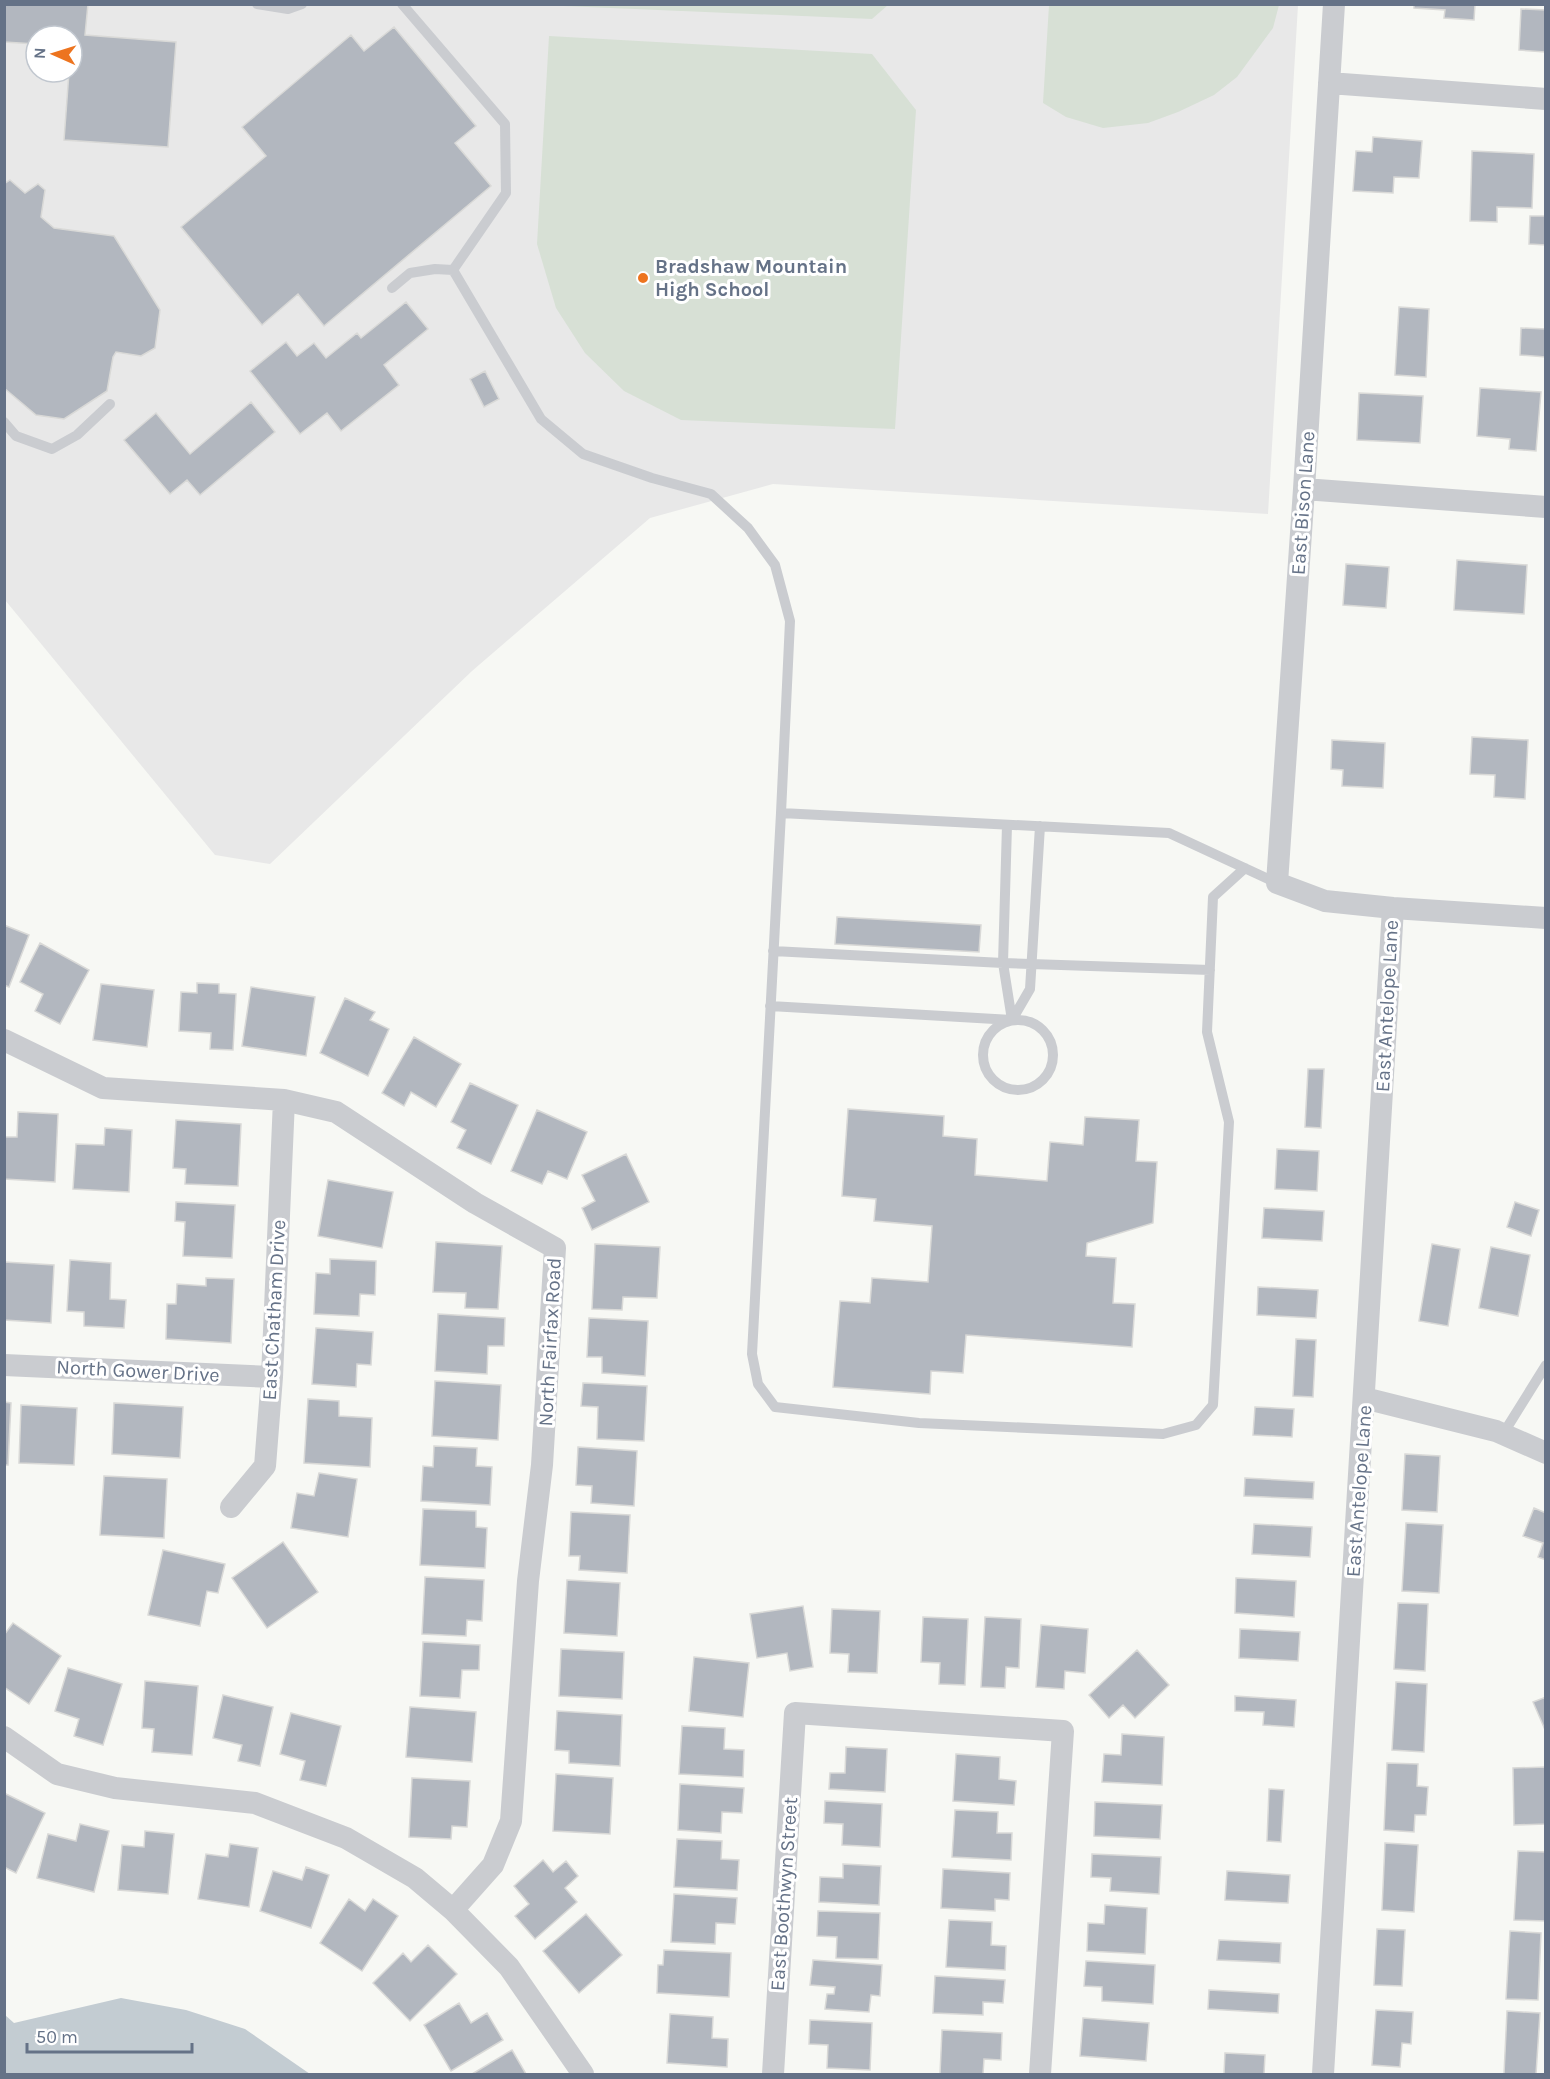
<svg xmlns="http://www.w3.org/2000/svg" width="1550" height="2079" viewBox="0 0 1550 2079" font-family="Karla,sans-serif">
<rect width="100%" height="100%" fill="#f7f8f4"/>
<path fill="#e8e8e8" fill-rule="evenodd" d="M4,5H1298L1268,514L773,484L650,518L472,671L270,864L215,855L5,600ZM36,36H72V72H36Z"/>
<path fill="#d7e0d5" d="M540,5V4L888,5L872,19Z
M1049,5V4L1279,5L1273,28L1237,77L1214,95L1178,112L1148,123L1103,128L1066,117L1043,103Z
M549,36L872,54L916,110L895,429L681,420L624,391L585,353L556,308L537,244Z"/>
<path fill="#c3ccd2" d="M121,1998L186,2010L245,2029L310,2074H5V2015L14,2023Z"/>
<path fill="#b2b7bf" stroke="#d9d9d7" stroke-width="1.5" d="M4,4H88L85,35L176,42L168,147L64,140L69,72H72V36H36V44L4,42Z
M1414,4H1475L1474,20L1444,18L1445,10L1414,8Z
M1521,9L1546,10L1545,52L1519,50Z
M394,27L476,126L455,143L491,186L324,326L298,294L262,325L181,227L266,156L242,127L351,35L364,51Z
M1373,137L1422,141L1419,178L1394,177L1393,193L1353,191L1356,151L1372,152Z
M1472,151L1534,154L1532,208L1497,207V222L1470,221Z
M10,180L25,193L38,184L45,190L41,217L54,228L114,236L160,310L155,348L141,356L116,352L113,357L107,391L64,419L36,415L4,388V184Z
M1530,216H1546V245L1529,244Z
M406,302L428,329L384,365L399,385L341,431L327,413L300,434L250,371L286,342L297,356L314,343L326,358L357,333L361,338Z
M1399,307L1429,309L1426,377L1395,375Z
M1521,328L1546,329V357L1520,355Z
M485,371L499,399L484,407L470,379Z
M1480,388L1541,392L1536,451L1509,449L1510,439L1477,436Z
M1359,393L1423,396L1420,443L1357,440Z
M251,402L275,432L200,495L187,480L170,494L124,440L156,413L190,454Z
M1457,560L1527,565L1524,614L1454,610Z
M1346,564L1389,567L1386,608L1343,605Z
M1472,737L1528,740L1525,799L1494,797L1495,775L1470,774Z
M1332,740L1385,743L1383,788L1342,786L1343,770L1331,769Z
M837,917L981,925L979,952L835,944Z
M4,925L29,935L9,987L4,985Z
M40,943L89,970L60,1024L35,1011L43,994L20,982Z
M197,983L219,984V993L236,994L233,1050L210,1049L211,1033L179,1031L181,992L197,993Z
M101,984L154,990L147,1047L93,1040Z
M251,987L315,997L306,1056L242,1046Z
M345,998L375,1012L370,1020L389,1029L368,1076L320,1053Z
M414,1037L461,1064L436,1107L411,1092L404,1106L382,1093Z
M1308,1069H1324L1321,1128L1305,1127Z
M470,1083L518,1105L491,1164L457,1148L466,1130L451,1122Z
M848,1109L944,1116L943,1136L977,1139L975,1175L1047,1181L1050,1142L1083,1145L1085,1117L1139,1120L1136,1161L1157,1162L1153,1223L1087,1243L1086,1256L1116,1258L1113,1303L1135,1304L1132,1347L966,1335L963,1373L931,1371L930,1394L833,1387L840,1301L870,1303L872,1278L928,1282L932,1226L874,1221L876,1199L842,1196Z
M537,1110L587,1132L567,1179L548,1171L542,1184L511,1171Z
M18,1112L58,1114L55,1182L4,1179L5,1137H17Z
M176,1120L241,1124L238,1186L185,1184L186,1169L173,1168Z
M105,1128L132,1130L129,1192L73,1189L76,1144L104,1145Z
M1277,1149L1319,1151L1317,1191L1275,1189Z
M626,1154L649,1202L592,1230L582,1208L595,1201L582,1175Z
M328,1180L393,1192L382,1248L318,1236Z
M176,1202L235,1205L232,1258L183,1256L185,1222L175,1221Z
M1515,1202L1539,1210L1531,1236L1507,1227Z
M1264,1208L1324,1211L1322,1241L1262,1238Z
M436,1242L502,1246L498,1309L465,1308L466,1293L433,1292Z
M595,1244L660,1247L657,1298L623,1297L622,1310L592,1309Z
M1432,1244L1460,1249L1448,1326L1419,1321Z
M1491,1247L1530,1255L1518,1316L1479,1308Z
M330,1259L376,1261L375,1295L360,1294L359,1316L314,1314L316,1273L330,1274Z
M70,1260L111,1263L110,1299L126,1300L124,1328L84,1326V1312L67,1311Z
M4,1262L54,1265L51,1323L4,1320Z
M206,1278L234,1279L231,1343L166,1339L167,1304H176L177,1284L206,1286Z
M1258,1287L1318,1290L1316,1318L1257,1315Z
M438,1314L505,1318L504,1346H488L487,1374L435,1371Z
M589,1318L648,1321L645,1376L602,1373V1357H587Z
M316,1328L373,1332L371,1365L357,1364L356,1387L312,1384Z
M1296,1339L1316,1340L1313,1397L1293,1396Z
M435,1381L501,1385L498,1440L432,1436Z
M583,1383L647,1386L644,1441L597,1439L598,1407L581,1406Z
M308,1399L339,1401V1416L372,1418L370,1467L304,1463Z
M4,1402L11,1403L8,1465H4Z
M114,1403L183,1407L180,1458L112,1454Z
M21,1405L77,1408L74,1465L19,1463Z
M1255,1407L1294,1409L1292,1437L1253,1435Z
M434,1446L477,1448L476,1466L492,1467L490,1505L421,1501L423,1466L433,1467Z
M578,1447L637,1451L634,1506L591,1503L592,1486L576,1485Z
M1405,1454L1440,1456L1437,1512L1402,1510Z
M319,1473L357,1479L348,1537L291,1528L297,1493L314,1496Z
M104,1476L167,1479L164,1538L100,1535Z
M1245,1478L1314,1482L1313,1499L1244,1496Z
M1534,1508L1546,1513V1560L1538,1557L1543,1543L1523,1536Z
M423,1509L476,1511V1527L487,1528L485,1568L420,1565Z
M571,1512L630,1515L627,1573L579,1570L580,1556H569Z
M1406,1523L1443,1525L1439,1593L1402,1591Z
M1254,1524L1312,1527L1310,1557L1252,1554Z
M283,1542L318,1592L267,1628L232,1578Z
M163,1550L225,1564L218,1593L207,1591L200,1626L148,1615Z
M425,1577L484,1580L482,1621L467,1620L466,1636L422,1634Z
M1236,1578L1296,1581L1294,1617L1235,1613Z
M567,1580L620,1583L617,1636L564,1633Z
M1398,1603L1428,1604L1425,1671L1394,1669Z
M803,1606L813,1667L790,1671L787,1653L757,1658L750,1614Z
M832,1609L880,1611L877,1673L848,1672L849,1654L830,1653Z
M923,1617L968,1619L965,1685L939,1684L940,1663L921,1662Z
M985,1617L1021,1619L1019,1668L1006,1667L1005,1688L981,1687Z
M13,1623L61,1656L29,1704L4,1687V1635Z
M1041,1625L1088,1629L1085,1673L1065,1671L1064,1689L1036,1687Z
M1240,1629L1300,1632L1298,1661L1239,1658Z
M423,1642L480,1645L479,1670H462L460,1698L420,1696Z
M561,1649L624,1652L622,1699L559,1696Z
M1137,1650L1169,1685L1135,1718L1123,1705L1109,1718L1089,1695Z
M694,1657L749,1663L743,1717L689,1711Z
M68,1668L122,1684L103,1745L74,1736L79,1719L55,1711Z
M145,1681L198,1686L192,1755L152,1752L154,1729L142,1728Z
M1396,1682L1427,1684L1424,1752L1392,1750Z
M223,1695L273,1707L260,1766L238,1761L242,1745L213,1738Z
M1235,1696L1296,1700L1294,1727L1263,1725L1264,1712L1235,1711Z
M1546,1697V1732L1533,1702Z
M410,1707L476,1712L472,1762L406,1757Z
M557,1711L622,1715L620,1766L569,1763V1751L555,1750Z
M291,1713L341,1726L326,1786L300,1780L305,1761L280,1754Z
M682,1726L725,1728L724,1749L744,1750L743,1777L679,1774Z
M1122,1734L1164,1737L1162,1785L1102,1782L1104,1754L1121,1755Z
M846,1747L887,1749L885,1792L829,1789L830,1773H845Z
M956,1754L1000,1757L999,1779L1016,1781L1014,1805L953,1801Z
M1387,1763L1418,1764L1417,1786L1428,1787L1426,1815H1415L1414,1832L1384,1830Z
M1546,1767V1824L1514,1825L1513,1768Z
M556,1774L613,1778L610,1834L553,1831Z
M412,1778L470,1781L467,1827L452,1826L451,1839L409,1837Z
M680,1784L744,1788L742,1813L722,1812L721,1833L678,1830Z
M1269,1789L1284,1790L1281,1842L1267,1841Z
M4,1793L45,1813L16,1873L4,1867Z
M825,1801L882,1804L880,1847L842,1845L843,1824L824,1823Z
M1095,1802L1162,1805L1160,1839L1094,1836Z
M955,1810L998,1812L997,1833H1012L1011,1860L952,1857Z
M80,1824L109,1831L94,1892L37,1878L48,1834L76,1841Z
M145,1831L174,1834L168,1894L118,1890L122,1845L144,1847Z
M677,1839L722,1841L721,1859L739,1860L737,1890L674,1887Z
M1385,1843L1418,1845L1414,1912L1382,1910Z
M230,1844L258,1848L249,1907L198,1899L206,1854L228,1857Z
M1518,1851L1546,1852V1921L1514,1920Z
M1092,1854L1161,1857L1159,1894L1110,1891L1111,1878L1091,1877Z
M543,1860L553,1872L566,1861L578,1876L565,1888L577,1902L535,1939L515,1916L529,1904L514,1886Z
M843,1864L881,1866L879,1905L819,1902L820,1877L843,1878Z
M306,1867L329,1875L311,1928L260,1911L273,1871L302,1880Z
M943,1869L1010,1873L1009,1900L995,1899V1911L941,1908Z
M1227,1871L1290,1875L1288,1903L1225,1900Z
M674,1894L737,1898L735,1924L716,1923L715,1944L671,1942Z
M349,1899L365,1911L373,1899L398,1916L362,1971L320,1943Z
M1105,1905L1147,1908L1145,1954L1087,1951L1088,1923L1104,1924Z
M818,1911L880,1913L878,1959L836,1958L837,1937L817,1936Z
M586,1914L622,1955L579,1993L543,1951Z
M949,1920L992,1922L991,1945L1006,1946L1005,1970L946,1967Z
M1377,1929L1405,1930L1402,1986L1374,1985Z
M1510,1931L1541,1933L1538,2000L1506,1999Z
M1219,1940L1281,1943L1280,1963L1217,1960Z
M428,1945L457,1974L410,2021L373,1983L403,1953L411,1962Z
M664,1950L731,1953L729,1997L657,1993L658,1965H663Z
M813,1960L882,1965L880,1996L871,1995L869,2012L825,2009L827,1994H834L835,1987L810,1985Z
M1086,1961L1155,1965L1153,2004L1102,2001V1987L1084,1986Z
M935,1976L1005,1980L1003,2003L983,2002V2015L933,2013Z
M1209,1990L1279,1994L1278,2013L1208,2009Z
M459,2003L471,2023L487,2013L503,2040L451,2071L424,2025Z
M1376,2010L1413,2012L1411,2044L1402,2043L1400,2067L1372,2065Z
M1507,2011L1540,2013L1536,2074H1504Z
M670,2014L713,2017L712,2038L728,2039L727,2067L667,2063Z
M1083,2018L1149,2023L1146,2061L1080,2056Z
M810,2020L872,2023L870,2070L827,2068L828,2045L809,2044Z
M942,2030L1002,2033L1001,2060L984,2059L983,2074H940Z
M512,2050L526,2074H472Z
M1225,2053L1265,2055L1264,2074H1224Z"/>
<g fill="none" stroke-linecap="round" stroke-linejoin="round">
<path stroke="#caccd0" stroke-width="10" d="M257,4L288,9L302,4
M402,4L505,124L506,193L453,270L541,419L583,454L652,478L711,494L748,528L775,565L790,621L781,813L1169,833L1277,883
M392,288L410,273L435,269L453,270
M4,422L16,436L52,449L77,435L110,404
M781,813L752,1354L758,1384L775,1407L919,1423L1163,1434L1196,1425L1213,1405L1229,1122L1207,1032L1213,897L1245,868
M773,951L1003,963L1007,825
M770,1006L1012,1020L1030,989L1040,826
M983 1055a35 35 0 1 1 70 0a35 35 0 1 1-70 0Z
M1012,1020L1003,963L1210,970
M1503,1434L1546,1365"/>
<path stroke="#caccd0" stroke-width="22" d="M1334,4L1304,489L1277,883L1325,901L1393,908L1546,918
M1329,83L1546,99
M1304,489L1546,507
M4,1040L103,1088L284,1100L336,1112L475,1203L555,1248L542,1465L528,1581L511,1821L493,1865L453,1910
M4,1365L272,1377
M1364,1398L1496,1431L1546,1453
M231,1507L265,1466L272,1377L284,1100
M4,1737L57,1774L115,1788L255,1803L346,1838L415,1878L453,1910L509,1967L583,2074
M773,2074L795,1713L1063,1731L1040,2074
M1323,2074L1393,908"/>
</g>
<circle fill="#ed741f" stroke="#fff" stroke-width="2" cx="643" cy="278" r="6"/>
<g text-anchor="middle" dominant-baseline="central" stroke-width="6" stroke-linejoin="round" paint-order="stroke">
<g font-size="20" font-weight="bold" fill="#657287" stroke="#fff" text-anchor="start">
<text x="655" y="266">Bradshaw Mountain<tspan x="655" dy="23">High School</tspan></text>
</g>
<g font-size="20" fill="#657287" stroke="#fff">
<text transform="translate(1303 503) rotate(-86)">East Bison Lane</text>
<text transform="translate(1387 1006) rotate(-87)">East Antelope Lane</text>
<text transform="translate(274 1310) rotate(-87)">East Chatham Drive</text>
<text transform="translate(550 1342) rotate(-87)">North Fairfax Road</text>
<text transform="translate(138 1371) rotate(3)">North Gower Drive</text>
<text transform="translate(1359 1491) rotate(-86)">East Antelope Lane</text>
<text transform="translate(784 1894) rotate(-86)">East Boothwyn Street</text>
</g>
</g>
<rect width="1550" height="2079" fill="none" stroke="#657287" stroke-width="12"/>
<g transform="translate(54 54) rotate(273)"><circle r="28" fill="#ffffff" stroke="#c1c7cf" stroke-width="1.5"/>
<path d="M0-4.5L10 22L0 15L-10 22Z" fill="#ed741f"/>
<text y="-9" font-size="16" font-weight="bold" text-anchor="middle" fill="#657287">N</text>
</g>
<path d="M27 2043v9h165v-9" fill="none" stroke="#657287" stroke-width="3"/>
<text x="36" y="2043" font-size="18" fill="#657287" stroke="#ffffff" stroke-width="4.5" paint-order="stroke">50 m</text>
</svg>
